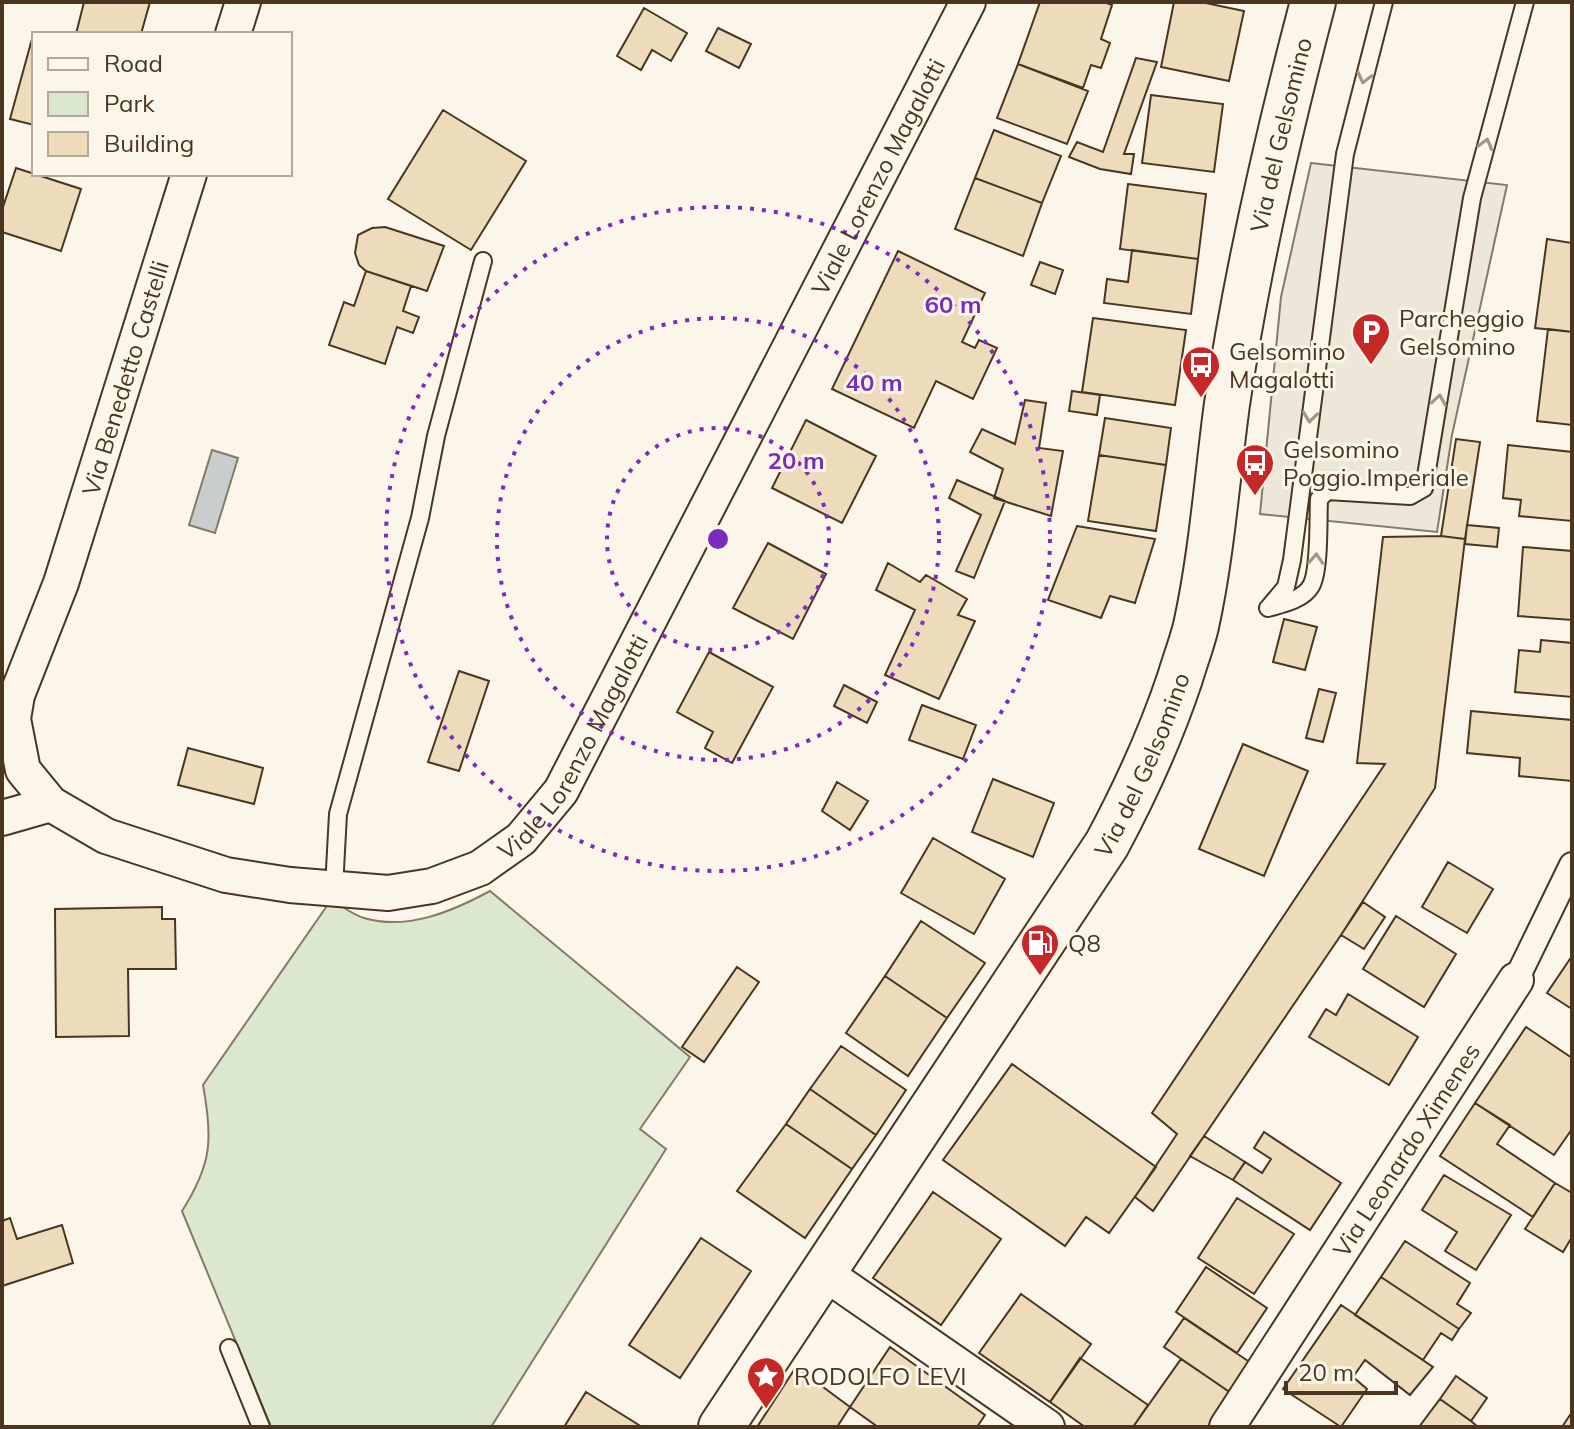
<svg xmlns="http://www.w3.org/2000/svg" width="1574" height="1429" viewBox="0 0 1574 1429" font-family="Mulish,sans-serif">
<rect width="100%" height="100%" fill="#fbf6e9"/>
<path fill="#dce7d0" stroke="#887966" stroke-width="2" d="M490,891L690,1057L640,1129L666,1149L491,1427H271L182,1211C212,1164 213,1139 203,1085L331,900C341,905 353,915 364,918C407,931 453,911 490,891Z"/>
<path fill="#ede7d9" stroke="#887966" stroke-width="2" d="M1311,163L1507,185L1452,435L1437,532L1260,514L1281,297Z"/>
<path fill="#c9cecd" stroke="#887966" stroke-width="2" d="M212,450L238,458L215,533L189,525Z"/>
<path fill="#ecdcbc" stroke="#4a3520" stroke-width="2" d="M84,2H150L141,34H76Z
M1040,2H1104L1112,5L1101,39L1110,43L1101,68L1091,65L1083,88L1018,64Z
M1174,2H1201L1244,11L1229,81L1161,67Z
M644,8L687,33L671,61L652,50L641,70L617,56Z
M718,28L751,44L739,68L706,51Z
M32,39L34,40V125L10,119Z
M1136,58L1157,62L1124,154H1134L1131,174L1100,169L1069,157L1077,142L1103,152Z
M1018,64L1088,91L1067,144L997,118Z
M1151,95L1223,104L1214,172L1142,163Z
M443,110L526,161L471,250L388,199Z
M994,130L1061,156L1042,203L975,178Z
M16,168L81,189L61,251L2,232V210Z
M975,178L1042,203L1023,256L955,229Z
M1128,184L1206,194L1198,259L1120,249Z
M385,227L444,246L427,291L366,271L359,265L355,253L358,235L372,228Z
M1547,239L1572,243V332L1535,328Z
M1132,250L1198,259L1191,314L1104,303L1107,279L1128,282Z
M898,251L985,293L962,342L975,348L979,340L997,348L973,399L936,381L914,428L832,389Z
M1040,262L1063,270L1055,294L1031,285Z
M366,271L411,286L403,311L419,317L413,333L397,327L385,364L329,345L344,302L354,306Z
M1093,318L1186,330L1175,405L1082,392Z
M1548,329L1572,332V425L1537,421Z
M1072,391L1100,395L1097,415L1069,411Z
M1025,400L1046,403L1039,448L1063,451L1051,516L994,498L1003,469L970,452L982,429L1015,444Z
M1105,418L1171,428L1166,465L1099,455Z
M806,420L876,456L842,523L772,488Z
M1456,439L1480,442L1465,539L1441,536Z
M1508,445L1572,452V521L1519,516L1521,500L1503,498Z
M1099,455L1166,465L1156,531L1088,521Z
M957,480L1005,501L974,578L956,571L981,515L949,498Z
M1467,525L1499,528L1497,547L1465,544Z
M1077,526L1155,539L1135,603L1110,596L1101,618L1048,600Z
M1441,536L1465,539L1435,788L1341,935L1153,1211L1135,1197L1177,1134L1152,1113L1385,764L1357,763L1383,537Z
M768,543L826,574L793,639L733,608Z
M1523,547L1572,551V620L1518,616Z
M888,563L920,582L926,575L967,599L958,615L975,621L939,699L885,675L915,610L876,590Z
M1284,619L1317,627L1305,670L1273,662Z
M1541,640L1572,643V697L1515,692L1519,650L1540,652Z
M709,652L773,687L732,763L705,748L713,732L677,712Z
M459,671L489,681L459,771L428,762Z
M844,685L877,702L867,723L834,706Z
M1319,689L1336,693L1323,742L1306,738Z
M922,705L976,725L963,759L909,740Z
M1471,711L1572,720V781L1519,776L1520,758L1467,753Z
M1243,744L1308,771L1264,876L1199,849Z
M188,748L263,768L254,804L178,785Z
M993,779L1054,803L1033,857L972,832Z
M837,782L868,801L850,830L822,811Z
M933,838L1005,879L974,934L901,893Z
M1448,862L1493,889L1467,933L1422,907Z
M1363,902L1385,917L1364,949L1341,935Z
M162,907V919H175L176,969H128L129,1036L56,1037L55,909Z
M1396,916L1456,954L1424,1007L1363,969Z
M921,921L985,963L947,1018L885,976Z
M1572,956V1009L1547,993Z
M737,967L759,982L704,1062L682,1047Z
M885,976L947,1018L908,1076L846,1033Z
M1348,994L1418,1037L1389,1085L1309,1037L1326,1009L1336,1015Z
M1526,1027L1572,1058V1129L1554,1155L1475,1103Z
M841,1046L906,1090L876,1135L810,1089Z
M1012,1064L1156,1167L1109,1233L1086,1217L1065,1246L943,1160Z
M810,1089L876,1135L852,1169L786,1124Z
M1475,1103L1510,1125L1497,1144L1555,1183L1533,1217L1440,1156Z
M786,1124L852,1169L805,1238L737,1191Z
M1264,1132L1341,1183L1310,1230L1233,1180L1245,1162L1262,1173L1271,1159L1254,1148Z
M1204,1136L1245,1162L1233,1180L1190,1156Z
M1444,1175L1511,1215L1476,1270L1445,1251L1457,1232L1422,1210Z
M1555,1183L1572,1193V1237L1563,1252L1525,1229Z
M933,1192L1001,1239L941,1325L873,1278Z
M1237,1198L1294,1234L1254,1294L1198,1258Z
M10,1218L17,1239L62,1225L73,1263L2,1286V1221Z
M701,1238L751,1271L680,1378L629,1345Z
M1405,1241L1470,1283L1457,1304L1471,1313L1459,1329L1381,1277Z
M1206,1267L1267,1308L1237,1353L1176,1312Z
M1381,1277L1459,1329L1452,1340L1441,1333L1423,1360L1355,1315Z
M1021,1294L1091,1344L1050,1402L979,1353Z
M1341,1305L1433,1367L1410,1395L1365,1360L1353,1377L1367,1389L1341,1427L1283,1389Z
M1184,1318L1254,1365L1234,1395L1164,1347Z
M890,1347L985,1415L977,1427H878L850,1407Z
M1080,1358L1148,1405L1133,1427H1085L1050,1402Z
M1181,1359L1234,1395L1212,1427H1133Z
M796,1367L850,1407L837,1427H757Z
M1456,1376L1487,1398L1471,1421L1440,1399Z
M586,1392L642,1427H564Z
M1440,1399L1471,1421L1478,1427H1419Z
M1572,1412V1427H1562Z"/>
<g fill="none" stroke-linecap="round" stroke-linejoin="round">
<defs>
<path id="service" d="M1270,606L1286,587L1292,560L1345,154L1384,2
M1268,608C1282,604 1303,600 1311,586C1320,571 1318,519 1319,499L1327,491L1410,496L1424,488L1472,198L1525,2
M334,888L338,814L420,518L436,436L483,261
M229,1348L261,1427"/>
<path id="pedestrian" d="M1516,980L1572,865"/>
<g id="minor">
<path d="M233,34L243,2"/>
<path id="s1" d="M189,174L61,583L17,695L13,719L23,770L51,804L106,836L226,875L290,885L388,893L432,886L480,868L521,839L561,791L968,2"/>
<path d="M2,818L51,804"/>
<path d="M823,1272L1047,1427"/>
<path id="s2" d="M1227,1427L1516,980"/>
</g>
<g id="primary">
<path id="s3" d="M721,1427L1107,844C1137,788 1160,738 1180,678C1185,661 1192,643 1196,626C1212,553 1217,478 1227,404C1247,269 1278,135 1313,2"/>
</g>
</defs>
<use href="#service" stroke="#4a3520" stroke-width="20"/>
<use href="#pedestrian" stroke="#4a3520" stroke-width="28"/>
<use href="#minor" stroke="#4a3520" stroke-width="38"/>
<use href="#primary" stroke="#4a3520" stroke-width="48"/>
<use href="#service" stroke="#fbf6e9" stroke-width="16"/>
<use href="#pedestrian" stroke="#fbf6e9" stroke-width="24"/>
<use href="#minor" stroke="#fbf6e9" stroke-width="34"/>
<use href="#primary" stroke="#fbf6e9" stroke-width="44"/>
</g>
<defs><path id="oneway-chevron" d="M-2-3.5L2.5 0L-2 3.5" fill="none" stroke-width="1.6" stroke-linecap="round" stroke-linejoin="round" transform="scale(2)"/></defs>
<g stroke="#a29684">
<use href="#oneway-chevron" transform="translate(1364 78) rotate(104)"/>
<use href="#oneway-chevron" transform="translate(1486 144) rotate(-75)"/>
<use href="#oneway-chevron" transform="translate(1439 400) rotate(-81)"/>
<use href="#oneway-chevron" transform="translate(1310 417) rotate(97)"/>
<use href="#oneway-chevron" transform="translate(1316 559) rotate(-87)"/>
</g>
<g fill="none" stroke="#7b2cbf" stroke-width="4" stroke-dasharray="4 8">
<circle cx="718" cy="539" r="111"/>
<circle cx="718" cy="539" r="221"/>
<circle cx="718" cy="539" r="332"/>
</g>
<defs>
<symbol id="parking-pin" viewBox="-11 -11 22 30"><path d="M0 17L-7.5 6A9.5 9.5 0 1 1 7.5 6Z" fill="#c62828" stroke="#fbf6e9"/><path d="M-3.5-5.5H1a3.5 3.5 0 0 1 0 7H-1V5.5H-3.5ZM-1-3.4V-.6H.8a1.4 1.4 0 0 0 0-2.8Z" fill="#fff"/></symbol>
<symbol id="bus-pin" viewBox="-11 -11 22 30"><path d="M0 17L-7.5 6A9.5 9.5 0 1 1 7.5 6Z" fill="#c62828" stroke="#fbf6e9"/><path d="M-5-6H5V4H4V6H2V4H-2V6H-4V4H-5ZM-3.5-4V0h7V-4ZM-3.5 1.2v1.5H-2V1.2ZM2 1.2v1.5H3.5V1.2Z" fill="#fff"/></symbol>
<symbol id="fuel-pin" viewBox="-11 -11 22 30"><path d="M0 17L-7.5 6A9.5 9.5 0 1 1 7.5 6Z" fill="#c62828" stroke="#fbf6e9"/><path d="M-5.5-6h7V0h2V4h1.3V-2.5L3-4.5l.8-.8L6-3V5H2.5V1h-1V6h-7ZM-4.2-4.7v3.2H.2V-4.7Z" fill="#fff"/></symbol>
<symbol id="sight-pin" viewBox="-11 -11 22 30"><path d="M0 17L-7.5 6A9.5 9.5 0 1 1 7.5 6Z" fill="#c62828" stroke="#fbf6e9"/><path d="M0-6L1.8-2.2L6-1.7L2.9 1.2L3.7 5.4L0 3.3L-3.7 5.4L-2.9 1.2L-6-1.7L-1.8-2.2Z" fill="#fff"/></symbol>
</defs>
<g fill-rule="evenodd">
<use href="#parking-pin" x="1349" y="310" width="44" height="60"/>
<use href="#bus-pin" x="1179" y="343" width="44" height="60"/>
<use href="#bus-pin" x="1233" y="441" width="44" height="60"/>
<use href="#fuel-pin" x="1018" y="921" width="44" height="60"/>
<use href="#sight-pin" x="744" y="1354" width="44" height="60"/>
</g>
<g text-anchor="middle" dominant-baseline="central" stroke-width="6" stroke-linejoin="round" paint-order="stroke">
<g font-size="24" fill="#4a3520" stroke="#fbf6e9">
<text stroke="none"><textPath href="#s3" startOffset="1434">Via del Gelsomino</textPath></text>
<text stroke="none"><textPath href="#s1" startOffset="1922">Viale Lorenzo Magalotti</textPath></text>
<text transform="translate(125 378) rotate(-73)">Via Benedetto Castelli</text>
<text stroke="none"><textPath href="#s1" startOffset="1274">Viale Lorenzo Magalotti</textPath></text>
<text stroke="none"><textPath href="#s3" startOffset="786">Via del Gelsomino</textPath></text>
<text stroke="none"><textPath href="#s2" startOffset="330">Via Leonardo Ximenes</textPath></text>
</g>
<g font-size="24" fill="#4a3520" stroke="#fbf6e9" text-anchor="start">
<text x="1399" y="318">Parcheggio<tspan x="1399" dy="28">Gelsomino</tspan></text>
<text x="1229" y="351">Gelsomino<tspan x="1229" dy="28">Magalotti</tspan></text>
<text x="1283" y="449">Gelsomino<tspan x="1283" dy="28">Poggio Imperiale</tspan></text>
<text x="1068" y="943">Q8</text>
<text x="794" y="1376">RODOLFO LEVI</text>
</g>
</g>
<circle cx="718" cy="539" r="12" fill="#7b2cbf" stroke="#fbf6e9" stroke-width="4"/>
<g font-size="24" text-anchor="middle" font-weight="bold" fill="#7b2cbf" stroke="#fbf6e9" stroke-width="6" stroke-linejoin="round" paint-order="stroke">
<text x="953" y="313">60 m</text>
<text x="874" y="391">40 m</text>
<text x="796" y="469">20 m</text>
</g>
<rect width="1574" height="1429" fill="none" stroke="#4a3520" stroke-width="8"/>
<rect x="32" y="32" width="260" height="144" fill="#fbf6e9" stroke="#b4a999" stroke-width="2"/>
<rect x="48" y="58" width="40" height="12" fill="#fbf6e9" stroke="#b4a999" stroke-width="2"/>
<text x="104" y="72" font-size="24" fill="#4a3520">Road</text>
<rect x="48" y="92" width="40" height="24" fill="#dce7d0" stroke="#b4a999" stroke-width="2"/>
<text x="104" y="112" font-size="24" fill="#4a3520">Park</text>
<rect x="48" y="132" width="40" height="24" fill="#ecdcbc" stroke="#b4a999" stroke-width="2"/>
<text x="104" y="152" font-size="24" fill="#4a3520">Building</text>
<path d="M1286 1381v12h110v-12" fill="none" stroke="#4a3520" stroke-width="4"/>
<text x="1298" y="1381" font-size="24" fill="#4a3520" stroke="#fbf6e9" stroke-width="6" paint-order="stroke">20 m</text>
</svg>
